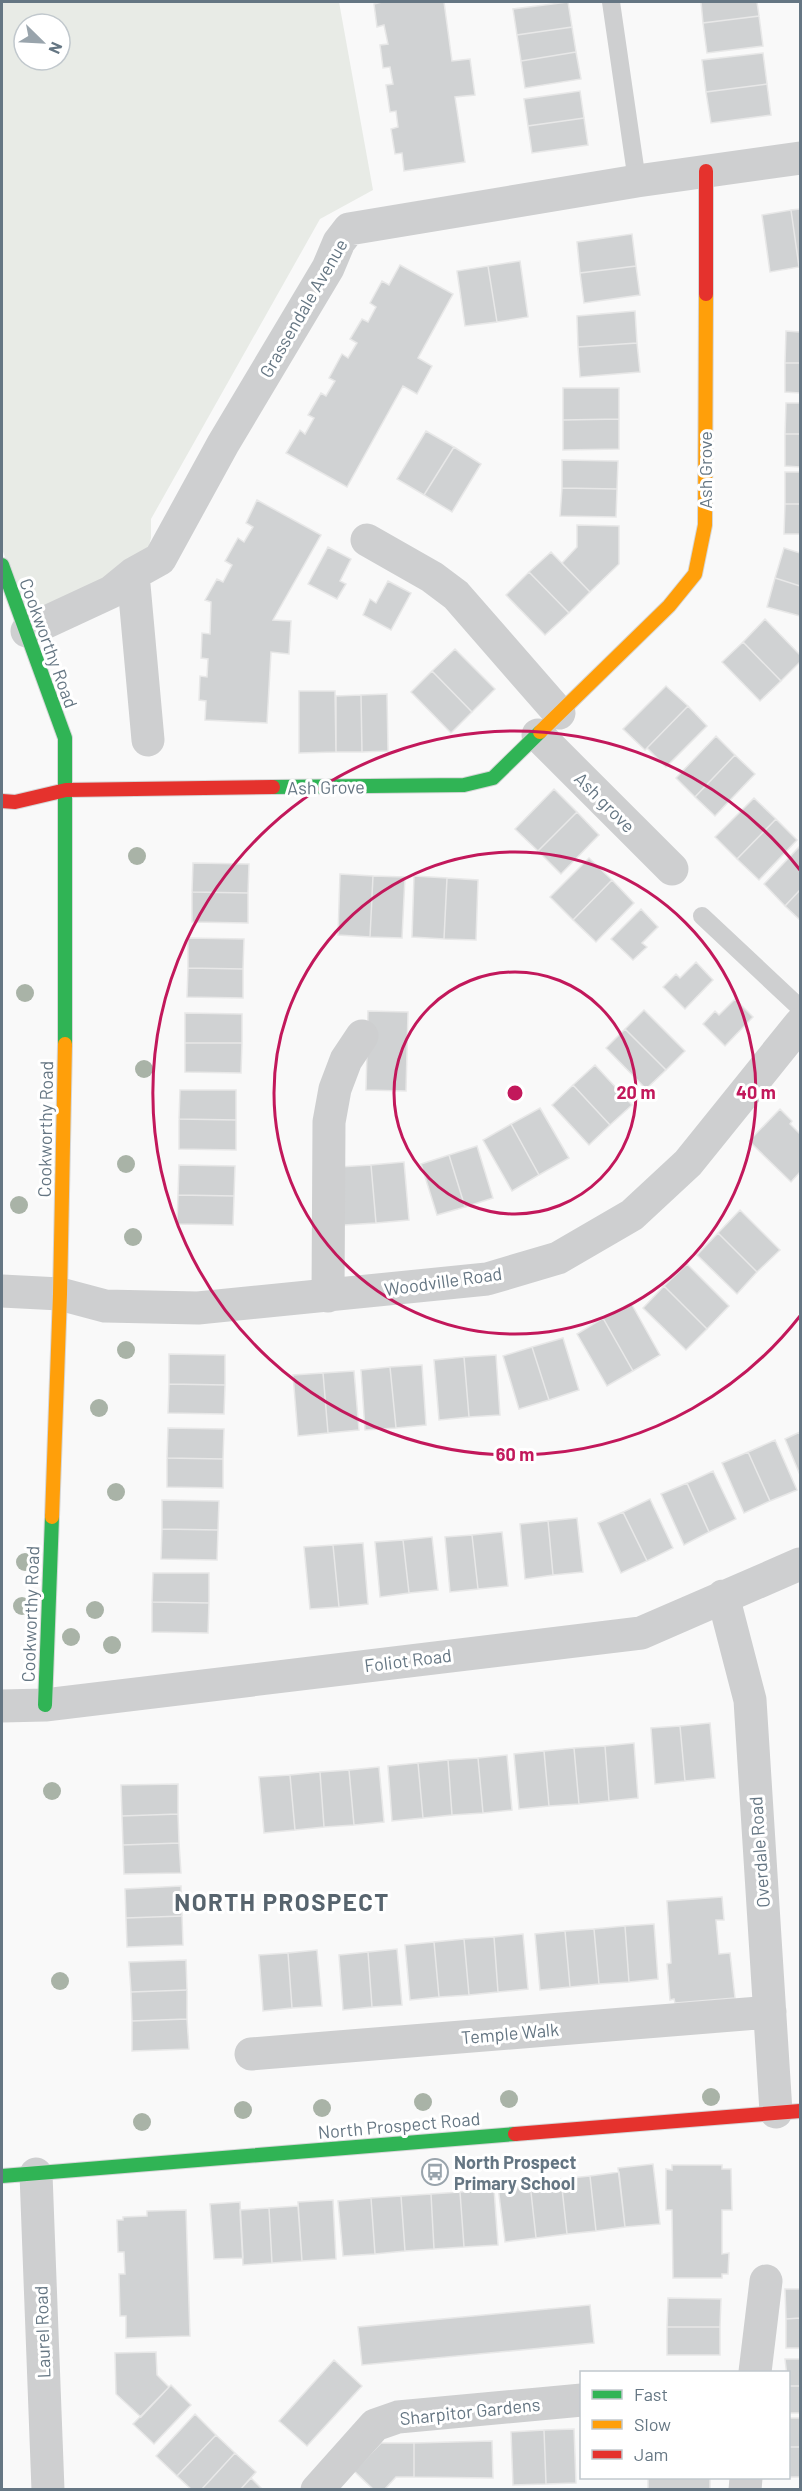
<svg xmlns="http://www.w3.org/2000/svg" width="802" height="2491" viewBox="0 0 802 2491" font-family="Barlow,sans-serif">
<rect width="100%" height="100%" fill="#f9f9f9"/>
<path fill="#e8ebe6" fill-rule="evenodd" d="M2,2H339L373,190L320,219L151,519V538L145,562L28,617L2,549ZM24,24H60V60H24Z"/>
<path fill="#d0d2d3" stroke="#e8e8e8" stroke-width="1.5" d="M382,2H444L452,61L470,59L475,95L455,97L465,162L404,171L402,153L395,154L391,129L398,127L396,111L390,112L386,85L393,84L390,67L383,68L380,45L388,44L384,25L377,27L374,4Z
M568,2L572,27L517,35L513,9Z
M701,2H757L759,16L703,23Z
M759,16L763,46L707,53L703,23Z
M572,27L576,52L521,61L517,35Z
M576,52L581,79L525,88L521,61Z
M763,53L767,84L706,92L702,60Z
M767,84L771,115L711,123L706,92Z
M580,91L584,118L528,126L524,99Z
M584,118L588,145L532,153L528,126Z
M800,209V267H799L791,210Z
M791,210L799,267L770,272L762,215Z
M632,234L636,266L580,273L577,242Z
M520,261L528,317L497,322L488,266Z
M400,265L453,294L418,358L432,366L417,394L403,386L347,487L286,453L300,430L305,434L314,418L308,415L321,393L326,396L335,381L329,378L342,354L348,358L357,343L350,339L362,319L368,322L376,307L370,303L382,281L389,285Z
M488,266L497,322L465,326L457,271Z
M636,266L640,295L584,303L580,273Z
M635,311L637,343L578,347L577,316Z
M786,331L800,332V363H785Z
M637,343L640,372L580,377L578,347Z
M785,363H800V393L785,392Z
M563,388H619V419L563,420Z
M786,403H800V434H785Z
M619,419V449L563,450V420Z
M426,431L454,447L424,495L397,479Z
M785,434H800V467L785,466Z
M454,447L481,464L452,512L424,495Z
M562,460L618,461L617,489L562,488Z
M785,472H800V504H785Z
M562,488L617,489L616,517L560,516Z
M257,500L321,535L273,620L291,621L289,654L271,652L267,723L205,720L206,701L199,700L200,676L207,677L208,659L201,658L202,633L210,634L211,602L205,600L217,579L223,582L232,565L225,561L238,538L244,542L253,527L246,523Z
M785,504H800V534H784Z
M577,525L619,526V564L590,592L562,563L577,547Z
M328,547L351,559L340,581L346,584L337,599L308,584Z
M784,548L800,553V586L775,578Z
M551,552L590,592L569,613L529,572Z
M529,572L569,613L545,635L506,595Z
M775,578L800,586V616L767,607Z
M388,581L411,593L391,630L363,615L370,599L376,603Z
M765,619L800,655V662L781,681L743,642Z
M743,642L781,681L760,701L722,662Z
M455,649L495,689L472,712L432,671Z
M432,671L472,712L451,733L411,692Z
M666,686L688,706L645,750L623,729Z
M299,691H335L336,752L299,753Z
M387,694L388,751L362,752L361,695Z
M361,695L362,752H336V696Z
M688,706L707,726L666,767L647,748Z
M716,736L735,755L695,797L676,778Z
M735,755L755,774L715,816L695,797Z
M554,789L577,812L538,851L515,829Z
M754,798L776,819L737,859L715,837Z
M577,812L599,835L561,874L538,851Z
M776,819L797,840L759,880L737,859Z
M800,846V890L785,906L764,884Z
M589,858L612,880L573,920L550,897Z
M193,863L249,864L248,893L192,892Z
M340,874L373,876L370,937L338,935Z
M373,876L405,877L402,938L370,937Z
M414,876L447,878L444,939L412,937Z
M447,878L478,880L476,940L444,939Z
M612,880L634,903L596,942L573,920Z
M800,890V920L785,906Z
M192,892L248,893V923L192,922Z
M641,909L658,927L642,943L647,947L633,960L611,939Z
M188,938L244,939L243,969L188,968Z
M696,962L713,980L685,1009L663,987L676,974L680,978Z
M188,968L243,969V998L187,997Z
M735,999L753,1017L725,1046L703,1024L715,1011L719,1015Z
M644,1010L685,1051L666,1070L625,1029Z
M368,1011L408,1012L406,1091L366,1090Z
M185,1013L242,1014V1043H185Z
M625,1029L666,1070L646,1089L606,1048Z
M185,1043H242L241,1073L185,1072Z
M595,1065L632,1105L610,1125L573,1085Z
M573,1085L610,1125L589,1145L552,1105Z
M180,1090H236V1120L179,1119Z
M540,1108L569,1158L539,1175L511,1124Z
M780,1109L792,1121L790,1124L800,1134V1172L791,1182L749,1141Z
M179,1119L236,1120V1150L179,1149Z
M511,1124L539,1175L512,1191L483,1140Z
M477,1146L493,1198L465,1207L449,1155Z
M449,1155L465,1207L437,1215L421,1164Z
M404,1162L409,1220L376,1223L371,1165Z
M179,1165L235,1166L234,1196L178,1195Z
M371,1165L376,1223L344,1225L339,1167Z
M178,1195L234,1196L233,1225L177,1224Z
M740,1210L780,1250L757,1272L718,1233Z
M718,1233L757,1272L737,1294L697,1255Z
M687,1264L729,1306L707,1329L664,1286Z
M664,1286L707,1329L686,1350L643,1308Z
M631,1303L660,1355L633,1371L603,1318Z
M603,1318L633,1371L607,1386L577,1334Z
M563,1338L579,1390L549,1400L532,1347Z
M532,1347L549,1400L519,1409L503,1356Z
M169,1354L225,1355V1385L169,1384Z
M496,1355L500,1415L469,1417L464,1357Z
M464,1357L469,1417L439,1420L434,1360Z
M422,1365L426,1425L396,1428L390,1367Z
M390,1367L396,1428L365,1430L361,1370Z
M354,1371L359,1430L328,1433L323,1373Z
M323,1373L328,1433L298,1436L293,1375Z
M169,1384L225,1385L224,1414L168,1413Z
M168,1428L224,1429L223,1459L167,1458Z
M800,1432V1475L785,1439Z
M775,1440L797,1490L770,1501L748,1452Z
M748,1452L770,1501L744,1513L722,1463Z
M167,1458L223,1459V1488L167,1487Z
M713,1471L736,1519L709,1532L687,1483Z
M687,1483L709,1532L684,1545L661,1494Z
M650,1499L673,1548L647,1561L623,1512Z
M162,1500L219,1501L218,1530L162,1529Z
M623,1512L647,1561L621,1573L598,1523Z
M577,1518L583,1572L553,1575L548,1521Z
M548,1521L553,1575L525,1579L520,1524Z
M162,1529L218,1530L217,1560L161,1559Z
M502,1532L508,1586L478,1589L472,1535Z
M472,1535L478,1589L450,1592L445,1537Z
M432,1537L438,1590L409,1593L403,1540Z
M403,1540L409,1593L380,1597L375,1542Z
M363,1543L368,1604L339,1607L333,1545Z
M333,1545L339,1607L310,1609L304,1547Z
M153,1573H209V1603L152,1602Z
M152,1602L209,1603L208,1633L152,1632Z
M710,1723L715,1778L685,1781L680,1726Z
M680,1726L685,1781L655,1784L651,1728Z
M634,1743L638,1798L609,1801L605,1746Z
M605,1746L609,1801L579,1804L574,1748Z
M574,1748L579,1804L549,1806L544,1751Z
M544,1751L549,1806L519,1809L514,1754Z
M507,1755L512,1810L483,1813L478,1758Z
M478,1758L483,1813L452,1815L448,1760Z
M448,1760L452,1815L423,1818L418,1763Z
M418,1763L423,1818L392,1821L388,1766Z
M379,1767L384,1822L354,1825L349,1770Z
M349,1770L354,1825L324,1827L320,1772Z
M320,1772L324,1827L295,1830L290,1775Z
M290,1775L295,1830L264,1833L259,1777Z
M178,1784V1814L122,1816L121,1785Z
M178,1814L179,1843L123,1845L122,1816Z
M179,1843L181,1873L124,1874L123,1845Z
M181,1886L182,1916L126,1918L125,1889Z
M722,1897L724,1920H716L719,1954L730,1953L735,1998L675,2003L674,1999L670,2000L667,1964L671,1963L667,1901Z
M182,1916L183,1945L127,1947L126,1918Z
M654,1924L658,1979L629,1982L625,1926Z
M625,1926L629,1982L599,1984L594,1929Z
M594,1929L599,1984L570,1987L565,1931Z
M565,1931L570,1987L540,1990L535,1934Z
M523,1934L528,1989L498,1992L494,1937Z
M494,1937L498,1992L469,1995L464,1939Z
M464,1939L469,1995L439,1997L434,1942Z
M434,1942L439,1997L410,2000L405,1945Z
M397,1949L402,2005L372,2007L368,1952Z
M317,1950L322,2006L292,2008L288,1953Z
M368,1952L372,2007L343,2010L339,1955Z
M288,1953L292,2008L263,2011L259,1955Z
M186,1960L187,1990L131,1992L129,1962Z
M187,1990V2019L132,2021L131,1992Z
M187,2019L189,2049L132,2051V2021Z
M653,2164L660,2224L625,2227L618,2168Z
M672,2165H722V2169H731L732,2210H722V2254L729,2253L728,2274H722V2278H673L672,2210H666V2169L672,2170Z
M619,2172L625,2227L596,2231L590,2176Z
M590,2176L596,2231L567,2234L561,2179Z
M561,2179L567,2234L536,2238L530,2183Z
M530,2183L536,2238L505,2242L498,2187Z
M494,2189L498,2245L464,2247L460,2192Z
M460,2192L464,2247L434,2249L431,2194Z
M431,2194L434,2249L405,2251L401,2196Z
M401,2196L405,2251L375,2254L371,2198Z
M371,2198L375,2254L343,2256L338,2201Z
M333,2200L336,2259L302,2261L298,2202Z
M240,2202L243,2258L214,2259L210,2204Z
M298,2206L302,2261L272,2263L269,2208Z
M269,2208L272,2263L243,2265L240,2210Z
M186,2210L190,2336L126,2338V2316H120L119,2274H125L124,2252H118L117,2220H123V2217L147,2216V2211Z
M785,2289H800V2318L786,2319Z
M668,2298L721,2299L720,2327H667Z
M590,2305L594,2343L362,2365L358,2327Z
M800,2318V2348H786V2319Z
M667,2327H720V2355H667Z
M156,2352L157,2375L169,2387L141,2417L116,2394L115,2353Z
M785,2359H800V2386H788Z
M334,2360L362,2386L307,2446L279,2421Z
M171,2385L191,2405L154,2444L133,2424Z
M788,2386H800V2413H788Z
M195,2414L216,2435L177,2476L156,2456Z
M788,2418H800V2447H788Z
M574,2429L576,2483L546,2484L544,2430Z
M544,2430L546,2484L513,2485L511,2432Z
M216,2435L235,2453L201,2490H192L177,2476Z
M492,2441L493,2478L414,2477V2443Z
M381,2443H414V2477H396L384,2490H374L354,2471Z
M788,2447H800V2477H788Z
M235,2453L256,2472L240,2490H201Z
M251,2478L263,2490H240Z
M648,2478H710V2490H648Z"/>
<g fill="none" stroke-linecap="round" stroke-linejoin="round">
<defs>
<path id="fast" d="M2,565L65,738V1044
M273,787L464,785L493,778L540,732
M45,1705L52,1517
M2,2176L515,2134"/>
<path id="slow" d="M540,732L669,606L695,574L705,525L706,294
M52,1517L60,1294L65,1044"/>
<path id="jam" d="M706,294V171
M2,801L15,802L66,790L273,787
M515,2134L800,2111"/>
</defs>
<use href="#fast" stroke="#d5d6d7" stroke-width="16"/>
<use href="#slow" stroke="#d5d6d7" stroke-width="16"/>
<use href="#jam" stroke="#d5d6d7" stroke-width="16"/>
<path stroke="#cecfd0" stroke-width="18" d="M611,2L637,181
M702,916L800,1008"/>
<path stroke="#cecfd0" stroke-width="33" d="M367,540L432,577L456,595L559,713
M133,574L148,740
M27,631L111,592L133,574L160,559L223,444L328,268L339,242L349,229L637,181L800,158
M538,735L672,869
M2,1291L60,1294L105,1306L198,1308L487,1279L558,1258L632,1215L688,1163L800,1024
M328,1296L329,1122L335,1089L346,1060L362,1036
M723,1596L750,1700L776,2112
M2,1706L45,1705L641,1633L800,1564
M251,2054L770,2012
M36,2174L48,2490
M755,2372L766,2281
M317,2490L375,2425L398,2417L582,2400
M745,2490L746,2478"/>
<use href="#fast" stroke="#30b455" stroke-width="14"/>
<use href="#slow" stroke="#ff9f0a" stroke-width="14"/>
<use href="#jam" stroke="#e5322d" stroke-width="14"/>
</g>
<g fill="#a9b3a7">
<circle cx="137" cy="856" r="9"/>
<circle cx="25" cy="993" r="9"/>
<circle cx="144" cy="1069" r="9"/>
<circle cx="126" cy="1164" r="9"/>
<circle cx="19" cy="1205" r="9"/>
<circle cx="133" cy="1237" r="9"/>
<circle cx="126" cy="1350" r="9"/>
<circle cx="99" cy="1408" r="9"/>
<circle cx="116" cy="1492" r="9"/>
<circle cx="25" cy="1562" r="9"/>
<circle cx="22" cy="1606" r="9"/>
<circle cx="95" cy="1610" r="9"/>
<circle cx="71" cy="1637" r="9"/>
<circle cx="112" cy="1645" r="9"/>
<circle cx="52" cy="1791" r="9"/>
<circle cx="60" cy="1981" r="9"/>
<circle cx="711" cy="2097" r="9"/>
<circle cx="509" cy="2099" r="9"/>
<circle cx="423" cy="2102" r="9"/>
<circle cx="322" cy="2108" r="9"/>
<circle cx="243" cy="2110" r="9"/>
<circle cx="142" cy="2122" r="9"/>
</g>
<g fill="none" stroke="#c2185b" stroke-width="3">
<circle cx="515" cy="1093" r="121"/>
<circle cx="515" cy="1093" r="241"/>
<path d="M800 1316A362 362 0 1 1 800 870"/>
</g>
<defs>
<symbol id="bus-ring" viewBox="-11 -11 22 22"><circle r="9.5" fill="#fff" stroke="#99a4ac" stroke-width="1.5"/><path d="M-5-6H5V4H4V6H2V4H-2V6H-4V4H-5ZM-3.5-4V0h7V-4ZM-3.5 1.2v1.5H-2V1.2ZM2 1.2v1.5H3.5V1.2Z" fill="#99a4ac"/></symbol>
</defs>
<g fill-rule="evenodd">
<use href="#bus-ring" x="420" y="2157" width="30" height="30"/>
</g>
<g text-anchor="middle" dominant-baseline="central" stroke-width="6" stroke-linejoin="round" paint-order="stroke">
<g font-size="18" fill="#657683" stroke="#fff">
<text transform="translate(303 308) rotate(-60)">Grassendale Avenue</text>
<text transform="translate(705 470) rotate(-90)">Ash Grove</text>
<text transform="translate(49 643) rotate(70)">Cookworthy Road</text>
<text transform="translate(326 787) rotate(-1)">Ash Grove</text>
<text transform="translate(605 802) rotate(45)">Ash grove</text>
<text transform="translate(45 1129) rotate(-89)">Cookworthy Road</text>
<text transform="translate(443 1281) rotate(-8)">Woodville Road</text>
<text transform="translate(30 1614) rotate(-88)">Cookworthy Road</text>
<text transform="translate(408 1660) rotate(-7)">Foliot Road</text>
<text transform="translate(759 1852) rotate(-94)">Overdale Road</text>
<text transform="translate(510 2033) rotate(-5)">Temple Walk</text>
<text transform="translate(399 2125) rotate(-5)">North Prospect Road</text>
<text transform="translate(42 2332) rotate(-92)">Laurel Road</text>
<text transform="translate(470 2411) rotate(-6)">Sharpitor Gardens</text>
</g>
<g font-size="18" font-weight="bold" fill="#657683" stroke="#fff" text-anchor="start">
<text x="454" y="2162">North Prospect<tspan x="454" dy="21">Primary School</tspan></text>
</g>
<g font-size="24" font-weight="bold" letter-spacing="1.5" fill="#57646e" stroke="#fff">
<text x="282" y="1901">NORTH PROSPECT</text>
</g>
</g>
<circle cx="515" cy="1093" r="9" fill="#c2185b" stroke="#fff" stroke-width="3"/>
<g font-size="18" text-anchor="middle" font-weight="bold" fill="#c2185b" stroke="#fff" stroke-width="6" stroke-linejoin="round" paint-order="stroke">
<text x="636" y="1099">20 m</text>
<text x="756" y="1099">40 m</text>
<text x="515" y="1461">60 m</text>
</g>
<rect width="802" height="2491" fill="none" stroke="#657683" stroke-width="6"/>
<rect x="580" y="2371" width="210" height="108" fill="#ffffff" stroke="#c1c8cd" stroke-width="1.5"/>
<rect x="592" y="2390" width="30" height="9" fill="#30b455" stroke="#c1c8cd" stroke-width="1.5"/>
<text x="634" y="2401" font-size="18" fill="#657683">Fast</text>
<rect x="592" y="2420" width="30" height="9" fill="#ff9f0a" stroke="#c1c8cd" stroke-width="1.5"/>
<text x="634" y="2431" font-size="18" fill="#657683">Slow</text>
<rect x="592" y="2450" width="30" height="9" fill="#e5322d" stroke="#c1c8cd" stroke-width="1.5"/>
<text x="634" y="2461" font-size="18" fill="#657683">Jam</text>
<g transform="translate(42 42) rotate(114)"><circle r="28" fill="#ffffff" stroke="#c1c8cd" stroke-width="1.5"/>
<path d="M0-4.5L10 22L0 15L-10 22Z" fill="#99a4ac"/>
<text y="-9" font-size="16" font-weight="bold" text-anchor="middle" fill="#657683">N</text>
</g>
</svg>
